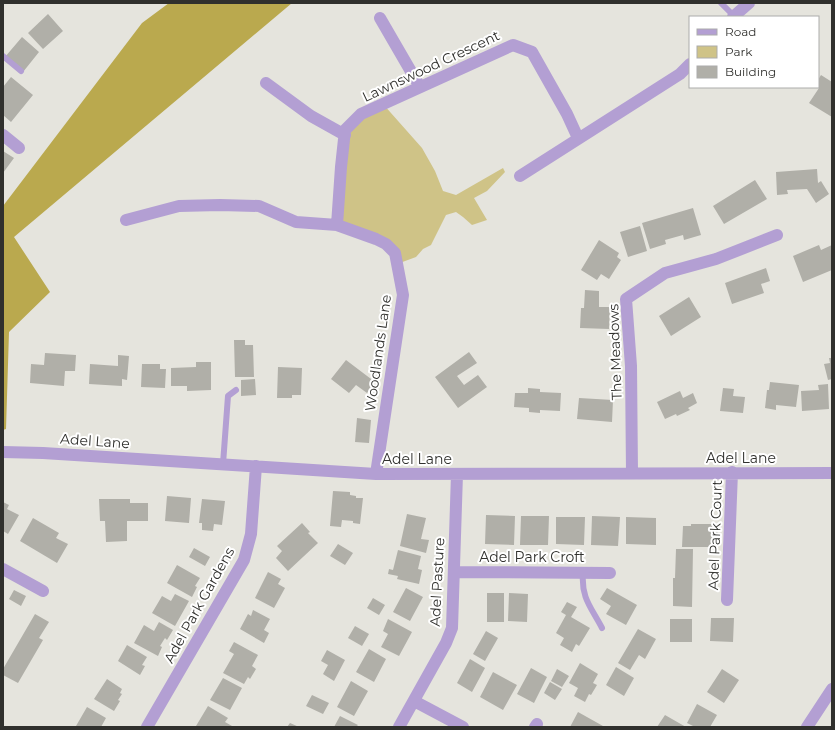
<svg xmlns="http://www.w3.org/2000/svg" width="835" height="730" viewBox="0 0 835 730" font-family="Montserrat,sans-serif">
<rect width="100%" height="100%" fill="#e5e4dd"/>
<path fill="#cfc387" d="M383,104L422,148L435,171L443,191L456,195L503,168L505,172L487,191L474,198L487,220L472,225L463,217L456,212L446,215L431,245L423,249L416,257L397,264L395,253L337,225L345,130Z"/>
<path fill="#baa94e" d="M169,3H292L14,237L50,292L9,332L6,429L3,430V206L142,23Z"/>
<path fill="#b0afa8" d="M48,14L63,31L43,49L28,33Z
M22,37L39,52L23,72L5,57Z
M821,75L832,82V117L809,103L819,88L818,80Z
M11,77L33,95L11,122L3,115V87Z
M3,151L14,158L3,173Z
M817,169L818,183L821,181L829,194L816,203L807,189L787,190L788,194L777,195L776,172Z
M755,180L767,199L724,224L713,206Z
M693,208L701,235L684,240L683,235L665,240L666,244L650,249L642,223Z
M640,226L647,251L628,257L620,232Z
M599,240L619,253L617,257L621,260L609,279L601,274L597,280L581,270Z
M819,245L821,250L832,245V270L803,282L793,256Z
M766,268L770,281L761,284L764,293L732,304L725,283Z
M585,290L599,291V307H610L609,329L580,328L581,308H584Z
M689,297L701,317L671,336L659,316Z
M234,340H245V345H253L254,377H235Z
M469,352L477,363L457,376L464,385L478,375L487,387L458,408L435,377Z
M45,353L76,355L75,371H65L64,386L30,383L31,364L44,365Z
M118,355L129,356L127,380L122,379V386L89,384L90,364L118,366Z
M829,358H832V379L828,380L824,364L830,363Z
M346,360L375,382L367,393L356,385L349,393L331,379Z
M196,362H211V390L187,391V386H171V368L196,367Z
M142,364H160V369H166L165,388L141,387Z
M278,367L302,368L301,395H292V398H277Z
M255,379L256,395L241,396V380Z
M770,382L799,385L796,407L776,405V410L765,408L767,390H769Z
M828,384L829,409L802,411L801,391L819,390L818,385Z
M528,388L540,389V392L561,393L560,411L540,410V413L529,412V408L514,407L515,393H528Z
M723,388L734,389L733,396L745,397L743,413L720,411Z
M680,391L683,398L693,393L697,403L688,408L690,410L677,416L676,414L665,419L657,402Z
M579,398L613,400L612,422L577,419Z
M357,418L371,420L369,443L355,442Z
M333,491L350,492V495L356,496V498H363L360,524L353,523V521L342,520L341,527L330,526Z
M167,496L191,498L189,523L165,521Z
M99,499H130V503H148V521H127V541L106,542L105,521H100Z
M202,499L225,501L222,525L214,524L213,531L202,530V523H199Z
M3,502L9,505L7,509L19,515L8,534L3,531Z
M407,514L426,518L421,539L429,540L426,553L400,546Z
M486,515L515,516L514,545L485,544Z
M521,516H549L548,545H520Z
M592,516L620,517L618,546L591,545Z
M556,517H585L584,545L556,544Z
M626,517L656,518V545L626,544Z
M33,518L59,533L56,538L68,544L57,563L20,541Z
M302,523L310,532L308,533L318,543L288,571L276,558L282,551L277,546Z
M691,524H718L717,547H682L683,526H691Z
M338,544L353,553L345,565L330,556Z
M194,548L210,557L205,566L189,557Z
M676,549H693L692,607L673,606V578H675Z
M398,550L421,556L418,569L422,570L419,584L397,579L398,576L388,574L389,569L393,570Z
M177,565L200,578L195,586L197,587L192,597L167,583Z
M268,572L281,579L278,584L285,588L274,608L255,598Z
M406,588L423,597L410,621L393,612Z
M607,588L637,605L626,625L606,614L611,606L600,599Z
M14,590L26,596L21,606L9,599Z
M487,593H504V622H487Z
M509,593L528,594L527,622L508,621Z
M175,594L189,601L175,626L152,613L162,596L171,601Z
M373,598L385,605L379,615L367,608Z
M567,602L577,607L571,617L590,628L579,646L576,644L572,652L560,645L564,638L556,633L566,615L561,612Z
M253,610L270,619L264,630L269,633L264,643L240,629L248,614L251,616Z
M35,614L49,622L39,638L43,640L18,683L3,675V669Z
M711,618H734L733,642L710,641Z
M388,619L412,632L399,656L381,647L388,634L383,631Z
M670,619H692V642H670Z
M159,622L173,630L167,640L165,638L160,646L162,647L158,656L134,643L144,625L154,631Z
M355,626L369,634L362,646L348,638Z
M638,629L656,639L645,659L639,655L630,670L618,663Z
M486,631L498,638L485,661L473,654Z
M234,642L258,655L252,666L256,669L250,679L248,677L244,684L223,673L234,654L229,651Z
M127,645L147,657L142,665L145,666L140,675L118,661Z
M369,649L386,659L374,682L356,672Z
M327,650L345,660L334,681L323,674L328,665L321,661Z
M470,659L485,668L472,692L457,683Z
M580,663L598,674L593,683L597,685L591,695L589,694L585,702L574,696L578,688L569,683Z
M616,667L634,678L624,696L606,685Z
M531,668L547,677L534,703L517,694Z
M557,669L569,676L562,687L551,681Z
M722,669L739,680L724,703L707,692Z
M493,672L517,685L503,710L480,697Z
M223,678L242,688L230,710L210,700Z
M107,679L122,689L120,693L122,694L118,700L120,701L114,711L94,699Z
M351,681L368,691L354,716L337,707Z
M550,682L562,689L555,700L544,693Z
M312,695L329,703L323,714L306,706Z
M697,704L717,715L710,727H695L687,723Z
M208,706L228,718L225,722L232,726L231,727H199L196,726Z
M87,707L106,718L101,727L76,726Z
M578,712L603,726L602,727H570Z
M665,715L686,727H657Z
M340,716L358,725L356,727H334Z
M290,723L299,727H287Z"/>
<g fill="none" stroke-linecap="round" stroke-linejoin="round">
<path stroke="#b39fd3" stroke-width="6" d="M721,3L734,16
M3,56L21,71
M223,464L228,396L236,390
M583,573C581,598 591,607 602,628"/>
<path stroke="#b39fd3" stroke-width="12" d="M733,17L749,3
M380,18L420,87
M266,83L311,116L345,135
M3,135L19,148
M520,176L680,74L690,64
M126,220L179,206L220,205L259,206L296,222L337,225L376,239L386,244L395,253L403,295L376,474
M337,225L341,167L345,130L361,114L513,45L532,52L567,114L578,138
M3,452L43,453L376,474L832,473
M632,473L631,366L626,299L665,273L716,259L777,235
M3,569L43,591
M454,572L610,573
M727,600L732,472
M414,701L463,727
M147,727L244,560L251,534L256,466
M399,727L446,643L452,628L457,474
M535,727L537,724
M807,727L832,689"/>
</g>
<g text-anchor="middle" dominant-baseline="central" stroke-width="4" stroke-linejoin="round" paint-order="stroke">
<g font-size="14" fill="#30302d" stroke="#fff">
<text transform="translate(431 66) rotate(-25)">Lawnswood Crescent</text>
<text transform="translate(615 352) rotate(-92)">The Meadows</text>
<text transform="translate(378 353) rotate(-82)">Woodlands Lane</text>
<text transform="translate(95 441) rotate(4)">Adel Lane</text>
<text x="741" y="458">Adel Lane</text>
<text x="417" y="459">Adel Lane</text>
<text transform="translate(715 535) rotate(-88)">Adel Park Court</text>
<text x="532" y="557">Adel Park Croft</text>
<text transform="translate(437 582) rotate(-87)">Adel Pasture</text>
<text transform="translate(199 605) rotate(-61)">Adel Park Gardens</text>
</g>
</g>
<rect width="835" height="730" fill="none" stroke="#30302d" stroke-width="8"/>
<rect x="689" y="16" width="130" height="72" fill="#ffffff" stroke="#acacab"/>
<rect x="697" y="29" width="20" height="6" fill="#b39fd3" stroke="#acacab"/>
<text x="725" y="36" font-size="12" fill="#30302d">Road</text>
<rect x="697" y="46" width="20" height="12" fill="#cfc387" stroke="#acacab"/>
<text x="725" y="56" font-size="12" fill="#30302d">Park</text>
<rect x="697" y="66" width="20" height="12" fill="#b0afa8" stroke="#acacab"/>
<text x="725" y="76" font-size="12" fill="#30302d">Building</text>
</svg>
